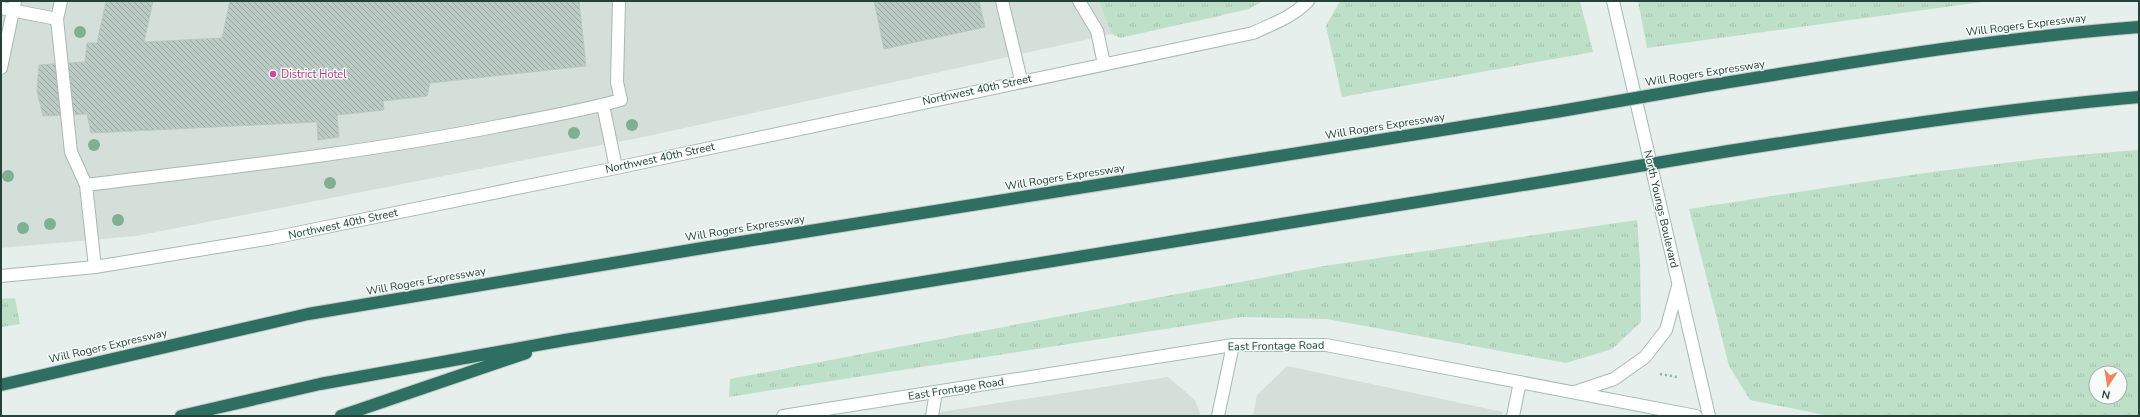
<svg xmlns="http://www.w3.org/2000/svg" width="2140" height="417" viewBox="0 0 2140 417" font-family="'Nunito Sans',sans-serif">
<defs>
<pattern id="grass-tufts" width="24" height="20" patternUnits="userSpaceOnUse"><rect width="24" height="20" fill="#bfe0c8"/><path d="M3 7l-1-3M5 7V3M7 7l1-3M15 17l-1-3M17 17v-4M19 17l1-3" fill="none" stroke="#a4c1ad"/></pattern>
<pattern id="building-back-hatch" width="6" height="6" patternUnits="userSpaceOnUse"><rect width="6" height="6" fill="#bbcac4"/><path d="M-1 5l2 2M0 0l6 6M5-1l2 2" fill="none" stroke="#98a6a0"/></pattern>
</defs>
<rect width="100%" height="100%" fill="#e6efeb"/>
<path fill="#d4dfda" d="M1,1H1263L1248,9L1199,21L1112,34L648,136L136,236L1,248Z
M1287,366L1503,412L1502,416H1253L1257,395Z
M1168,377L1195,400L1201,416H915Z"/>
<path fill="url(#grass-tufts)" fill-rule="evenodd" d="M1099,1H1263L1248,9L1120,38L1112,34Z
M1340,1H1580L1593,52L1342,97L1326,26Z
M1638,1H1989L1647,48Z
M2139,150V416H1830L1750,400L1729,366L1689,209C1837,186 1990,160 2139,150ZM2096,373H2120V397H2096Z
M1637,220L1640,260L1641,322L1612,349L1566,363L1327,319L1242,317L729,397L730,379L1324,266Z
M15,298L20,324L1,327V299Z"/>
<path fill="url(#building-back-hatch)" stroke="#b8c9c2" d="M106,1H153L144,42L222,38L230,1H579L586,66L430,83L427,96L383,101L384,110L337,115L339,137L318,140L317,122L91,133L87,114L43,116L37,91L39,65L85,62L87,43H97Z
M874,1H979L985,27L884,49Z"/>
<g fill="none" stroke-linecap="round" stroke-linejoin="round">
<defs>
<path id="lane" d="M1002,1L1021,80
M1079,1L1097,31L1104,64
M1,8L57,19L71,152L86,185L95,267
M57,19L61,1
M603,105L616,168
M86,185C225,168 363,153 499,126C540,118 581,111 621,100L617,82L619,1
M932,416L936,392
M1513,416L1520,382"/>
<path id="street" d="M1,68L15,1
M1,276L95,267L272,238L616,168L1253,33C1272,24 1293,17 1308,1
M1218,416L1233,345"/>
<path id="secondary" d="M1613,1L1709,416
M1575,392L1614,379L1645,357L1666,330L1678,286
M783,416L1233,345H1326L1696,416"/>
<path id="highway" d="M1711,85C1853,62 1996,38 2139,27
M1729,151C1865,130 2002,109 2139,97
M1,385L308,314L703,248L1555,112
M181,416L320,384L565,340L1566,178
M341,416L526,353"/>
</defs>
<use href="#lane" stroke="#a8b8b2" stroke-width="14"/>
<use href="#street" stroke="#a8b8b2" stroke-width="14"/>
<use href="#secondary" stroke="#a4bbb3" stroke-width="14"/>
<use href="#highway" stroke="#c2cac8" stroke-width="14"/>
<path stroke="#86b3a5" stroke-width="2.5" stroke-dasharray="2 3" stroke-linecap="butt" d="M1660,374L1677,377"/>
<use href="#lane" stroke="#fff" stroke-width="12"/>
<use href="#street" stroke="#fff" stroke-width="12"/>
<use href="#secondary" stroke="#fff" stroke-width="12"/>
<use href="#highway" stroke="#2f6f62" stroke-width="12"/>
<defs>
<path id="highway-bridge" d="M1555,112L1711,85
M1566,178L1729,151"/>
</defs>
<use href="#highway-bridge" stroke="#c2cac8" stroke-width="14" stroke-linecap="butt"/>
<use href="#highway-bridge" stroke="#2f6f62" stroke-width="12"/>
</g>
<g fill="#80af93">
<circle cx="80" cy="32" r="6"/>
<circle cx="632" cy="125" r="6"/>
<circle cx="574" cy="133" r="6"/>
<circle cx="94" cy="145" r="6"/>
<circle cx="8" cy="176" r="6"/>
<circle cx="330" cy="183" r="6"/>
<circle cx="118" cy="220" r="6"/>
<circle cx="50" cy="224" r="6"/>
<circle cx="23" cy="228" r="6"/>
</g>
<circle fill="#d1479c" stroke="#f7fbf9" stroke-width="1.5" cx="273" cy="74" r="4"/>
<g text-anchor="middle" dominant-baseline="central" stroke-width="3" stroke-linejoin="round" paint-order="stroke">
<g font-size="11" fill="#24423a" stroke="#f7fbf9">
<text transform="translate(2026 25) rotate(-7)">Will Rogers Expressway</text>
<text transform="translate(1705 73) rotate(-9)">Will Rogers Expressway</text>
<text transform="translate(977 90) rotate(-12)">Northwest 40th Street</text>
<text transform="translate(1385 126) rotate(-9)">Will Rogers Expressway</text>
<text transform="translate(660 158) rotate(-12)">Northwest 40th Street</text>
<text transform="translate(1065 177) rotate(-9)">Will Rogers Expressway</text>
<text transform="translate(1661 209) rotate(77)">North Youngs Boulevard</text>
<text transform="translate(343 224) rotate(-12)">Northwest 40th Street</text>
<text transform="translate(745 228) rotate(-9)">Will Rogers Expressway</text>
<text transform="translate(426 281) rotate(-10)">Will Rogers Expressway</text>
<text transform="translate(108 346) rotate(-13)">Will Rogers Expressway</text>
<text transform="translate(1276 346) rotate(-1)">East Frontage Road</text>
<text transform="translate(956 389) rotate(-9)">East Frontage Road</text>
</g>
<g font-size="11" fill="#b23c85" stroke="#f7fbf9" text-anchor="start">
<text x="281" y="74">District Hotel</text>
</g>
</g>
<rect width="2140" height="417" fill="none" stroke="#24423a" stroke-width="4"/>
<g transform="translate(2108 385) rotate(192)"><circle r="19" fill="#f7fbf9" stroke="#a3b1ad"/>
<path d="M0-3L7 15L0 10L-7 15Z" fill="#f4845f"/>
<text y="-6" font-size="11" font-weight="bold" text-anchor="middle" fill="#24423a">N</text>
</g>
</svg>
